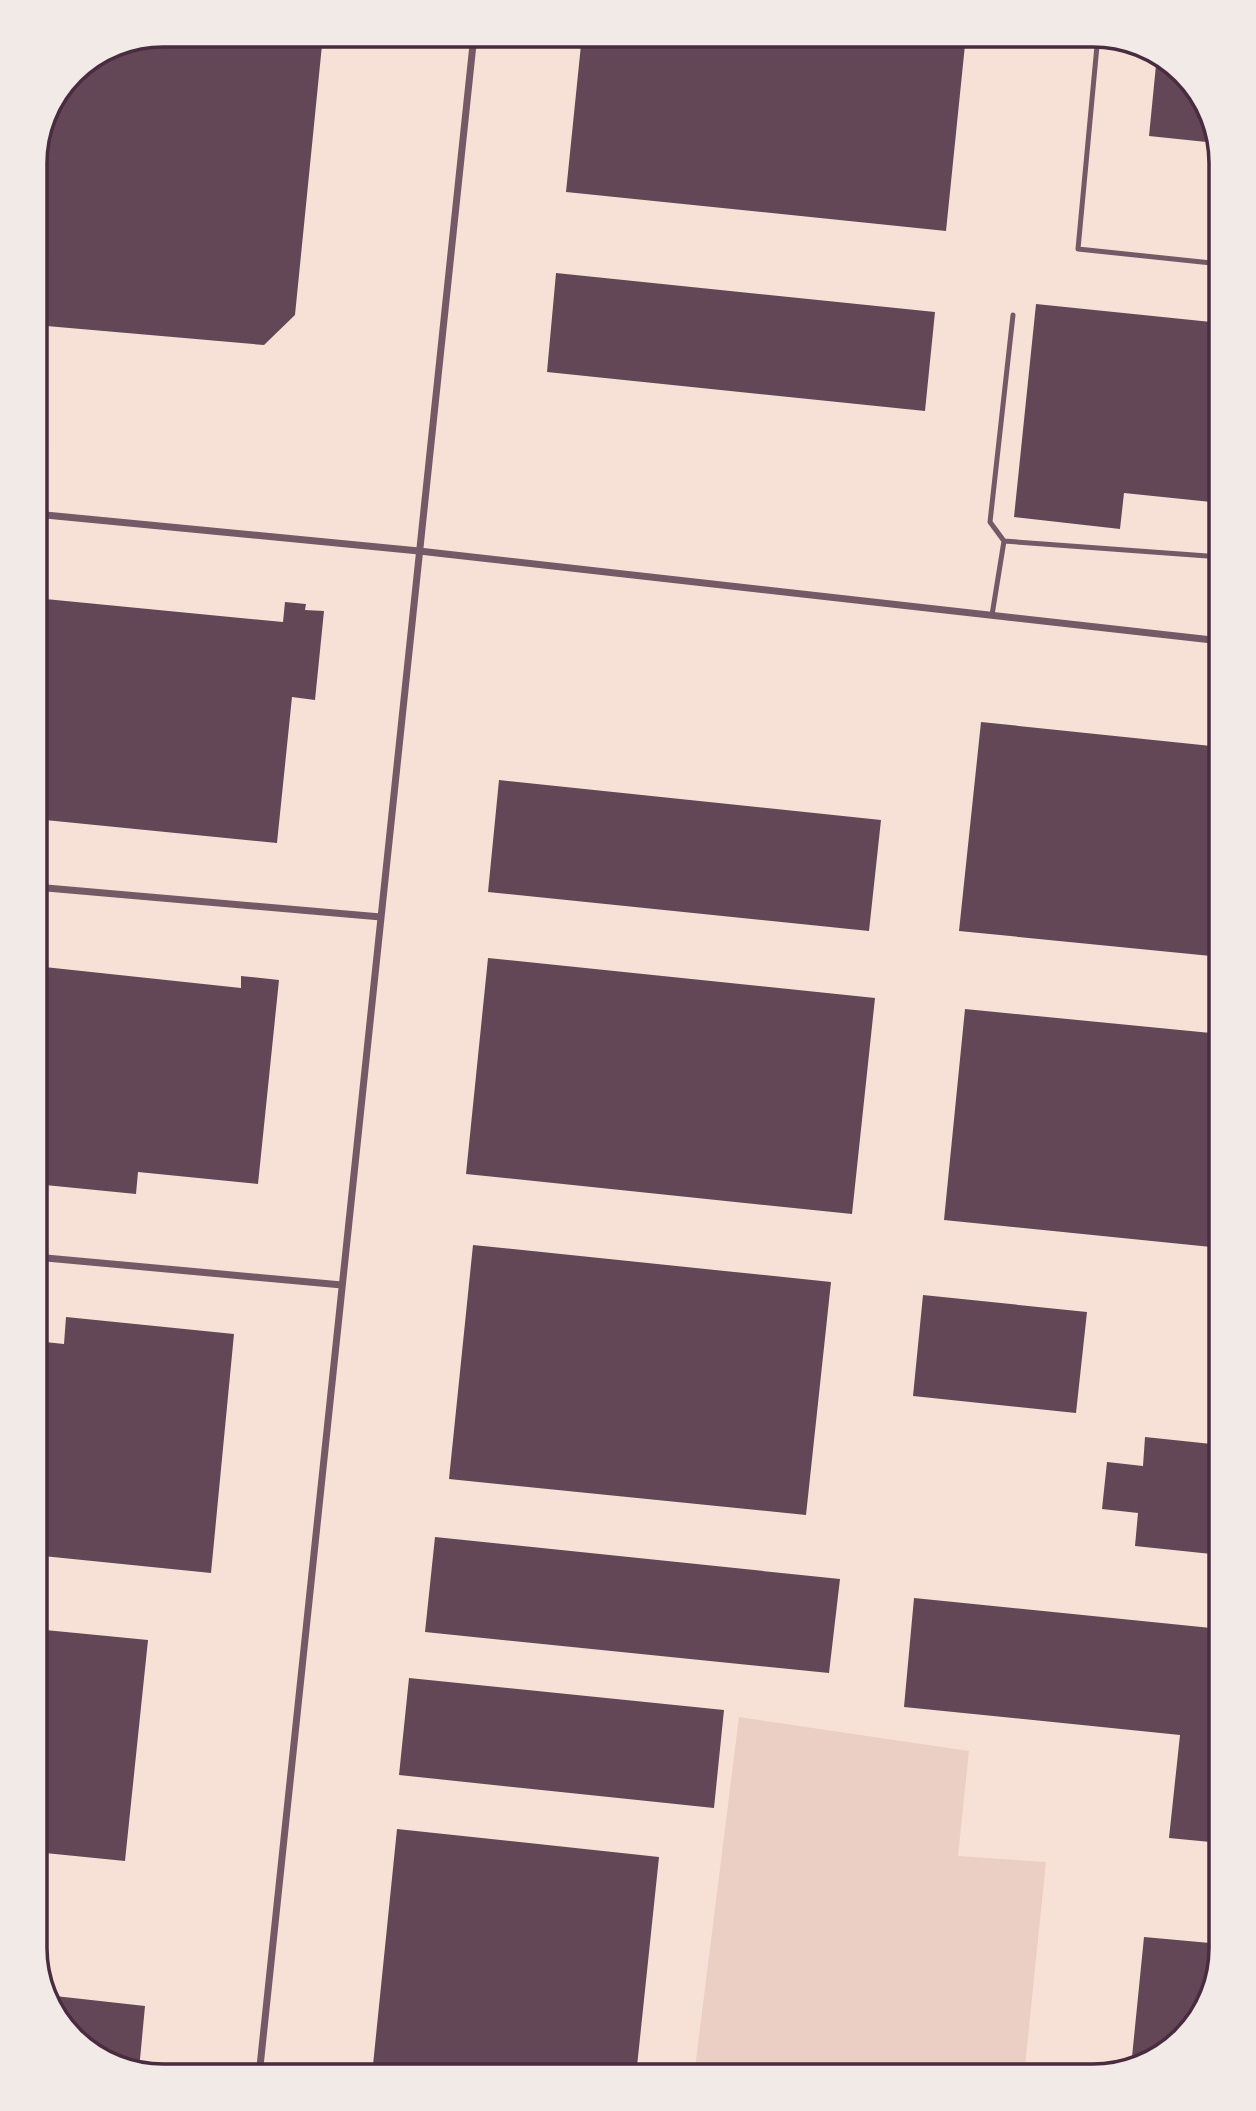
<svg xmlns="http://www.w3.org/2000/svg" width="1256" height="2111" viewBox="0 0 1256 2111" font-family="Overpass,sans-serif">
<rect width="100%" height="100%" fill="#f7e1d7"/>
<path fill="#ebcfc5" d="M739,1717L969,1751L958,1856L1046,1862L1024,2076H694Z"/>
<path fill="#644757" d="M163,35H323L295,315L264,345L35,325V155L73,72L115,45Z
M582,35H966L946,231L566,192Z
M1157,55L1164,57L1208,107L1216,143L1149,136Z
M556,273L935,312L925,411L547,372Z
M1036,304L1221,323V503L1124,493L1120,529L1014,517Z
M35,598L283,622L285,602L306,604L305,610L324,611L315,700L292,697L277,843L35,819Z
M981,722L1221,747V957L959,931Z
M499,780L881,820L869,931L488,892Z
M488,958L875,998L852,1214L466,1174Z
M35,966L241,988V976L279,980L258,1184L138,1172L136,1194L35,1184Z
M965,1009L1221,1034V1248L944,1220Z
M473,1245L831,1282L806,1515L449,1479Z
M923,1295L1087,1312L1076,1413L913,1396Z
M66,1317L234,1334L211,1573L43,1556L48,1505L35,1504V1341L64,1344Z
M1145,1437L1221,1445V1555L1135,1546L1138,1513L1102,1509L1107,1462L1143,1466Z
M435,1537L840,1579L829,1673L425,1632Z
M914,1598L1221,1629V1843L1169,1838L1180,1735L904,1707Z
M35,1629L148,1640L125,1861L35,1852Z
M409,1678L724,1710L714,1808L399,1775Z
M397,1829L659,1857L636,2076H476L373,2065Z
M1144,1937L1221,1944V1948L1200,2019L1149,2063L1131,2067Z
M46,1995L145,2006L139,2070L92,2055L48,2004Z"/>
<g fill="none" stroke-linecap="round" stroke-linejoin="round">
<path stroke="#755966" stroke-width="5" d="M1098,35L1078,249L1221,264
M1004,541L990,522L1013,315
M992,615L1004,541L1221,557"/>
<path stroke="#755966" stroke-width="7" d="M35,514L419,551L1221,641
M35,887L381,917
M35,1257L342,1285
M259,2076L474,35"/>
</g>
<path d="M0 0H1256V2111H0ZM163 47H1093A116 116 0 0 1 1209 163V1948A116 116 0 0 1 1093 2064H163A116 116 0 0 1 47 1948V163A116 116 0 0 1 163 47Z" fill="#f1eae7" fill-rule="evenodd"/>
<path fill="none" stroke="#4a2c40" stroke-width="3.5" d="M163 47H1093A116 116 0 0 1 1209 163V1948A116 116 0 0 1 1093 2064H163A116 116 0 0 1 47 1948V163A116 116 0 0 1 163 47Z"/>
</svg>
